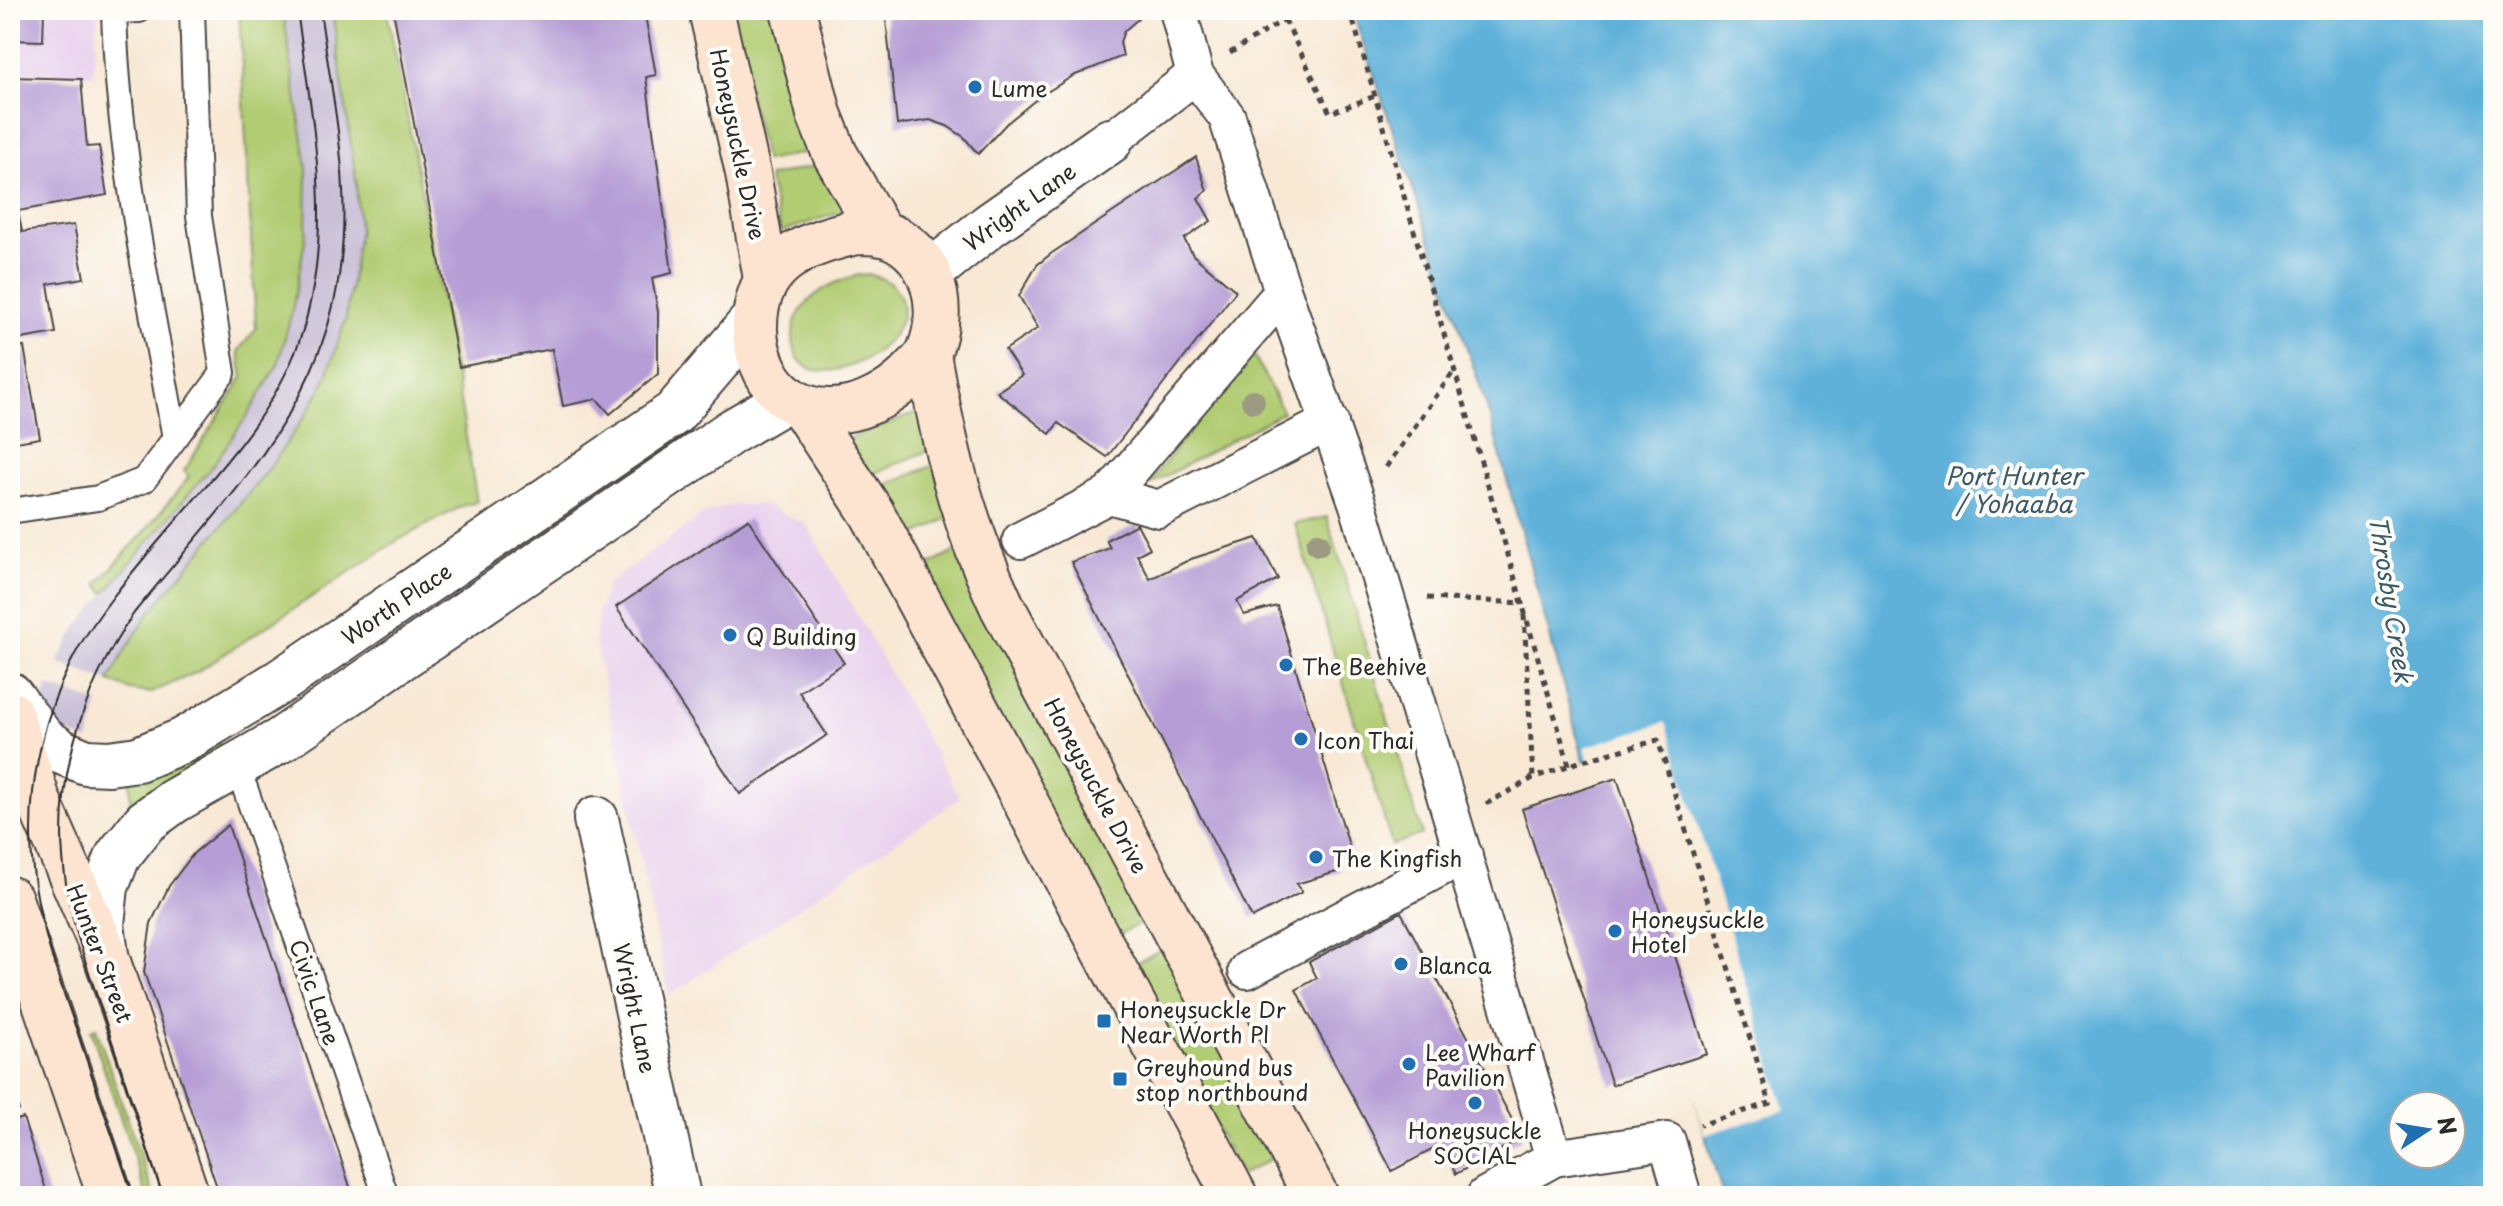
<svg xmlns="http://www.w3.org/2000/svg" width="2503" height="1206" viewBox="0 0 2503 1206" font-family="'Playpen Sans',sans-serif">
<rect width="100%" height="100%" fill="#fdfcf7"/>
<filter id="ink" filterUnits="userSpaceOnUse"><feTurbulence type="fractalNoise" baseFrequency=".0125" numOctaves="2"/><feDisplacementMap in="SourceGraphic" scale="16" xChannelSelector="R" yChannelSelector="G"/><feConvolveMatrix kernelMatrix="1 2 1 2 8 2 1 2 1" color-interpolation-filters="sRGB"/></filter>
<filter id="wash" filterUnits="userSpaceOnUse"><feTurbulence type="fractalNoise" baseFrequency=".006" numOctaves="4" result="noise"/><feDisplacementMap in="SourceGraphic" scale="32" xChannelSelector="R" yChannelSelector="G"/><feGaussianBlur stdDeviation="1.8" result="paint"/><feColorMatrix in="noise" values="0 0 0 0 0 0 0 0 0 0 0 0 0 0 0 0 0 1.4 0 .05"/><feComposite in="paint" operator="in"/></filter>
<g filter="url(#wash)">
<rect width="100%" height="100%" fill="#f8e8d4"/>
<path fill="#e9d2ee" d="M10,10H98L93,75L10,72Z
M764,504L807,525L960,798L669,996L595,641L598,612L608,583L705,513L730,505Z"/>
<path fill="#c9bfd7" d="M283,10H332L356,180L359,231L346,318L326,378L311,407L269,469L150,612L126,649L109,681L57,663L78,626L214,464L251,410L278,364L293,307L306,236L307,168Z
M48,686L99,703L88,741L66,732L39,710Z"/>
<path fill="#b1cc72" stroke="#6e7c4e" stroke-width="2" d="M239,10H283L307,168L306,235L293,307L278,364L251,410L214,464L105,593L97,584L147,529L189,477L184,471L243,377L238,351L256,329Z
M332,10H387L451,347L477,502L464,505L400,539L197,672L151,693L130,690L109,681L126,649L150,612L269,469L311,407L326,378L346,318L359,231L356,180Z
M729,10H778L812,151L765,161Z
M819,165L849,209L781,232L768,177Z
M869,274C878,278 890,280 896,289C925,331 851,381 812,369C802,366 796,357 794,346C785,305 834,276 869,274Z
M1252,351L1283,412L1147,486Z
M919,412L928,451L870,475L841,442Z
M934,465L950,517L905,541L878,488Z
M1327,517L1422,834L1392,845L1295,524Z
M961,548L1155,915L1115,937L920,570Z
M215,736L224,751L168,780L130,807V780Z
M1171,944L1282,1153L1241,1175L1130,966Z
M96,1028L154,1196H147L91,1030Z"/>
<path fill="#5fb1da" stroke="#456e82" stroke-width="2" fill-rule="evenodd" d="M1352,10H2493V1196H1723L1695,1100L1721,1082L1615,751L1584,761L1487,407ZM2403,1106H2451V1154H2403Z"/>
<path fill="#f8e8d4" d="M1666,722L1785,1110L1705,1135L1693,1096L1717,1080L1613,756L1589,763L1585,747Z"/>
<g id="blocks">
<path fill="#b69dd6" d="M10,10H44L43,41L10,40Z
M393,10H644L656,75L646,77L672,273L652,278L658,312V374L610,414L597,399L563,406L552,349L459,367Z
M885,10H1135L1138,19L1124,31L1120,42L1123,56L1073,76L1039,97L1006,124L978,154L964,137L947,126L930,120L897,125Z
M10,77L81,79L87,147L99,146L107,195L18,211L22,232L74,225L84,278L48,284L56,333L10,341Z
M1196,157L1207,191L1198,198L1211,221L1184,239L1193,255L1236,291L1107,457L1058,423L1050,434L997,392L1022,375L1005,350L1038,328L1019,296L1037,265L1052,253Z
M24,347L40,438L10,443V349Z
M748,519L844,663L799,692L827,735L740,794L616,607Z
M1137,524L1150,548L1137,555L1150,579L1191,559L1257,538L1278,579L1237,601L1244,615L1277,606L1351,852L1335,857L1340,871L1296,884L1302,892L1252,918L1071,562L1110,548L1106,540Z
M1617,778L1707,1054L1612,1085L1522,809Z
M228,825L339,1153L353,1196H220L144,972L151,923L169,886L194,853Z
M1401,912L1522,1138L1456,1174L1441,1145L1392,1171L1296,990L1317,978L1309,962Z
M10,1083L19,1110L10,1113Z
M23,1118L41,1174L48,1196H10V1122Z"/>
</g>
</g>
<g filter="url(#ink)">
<use href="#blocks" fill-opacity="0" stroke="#4a4744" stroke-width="2"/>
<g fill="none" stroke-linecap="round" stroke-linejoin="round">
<defs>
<path id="service" d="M139,10L114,11C118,155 150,297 175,438
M10,511L98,498L144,480L223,373L199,216L192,10
M236,768L245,788L386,1196"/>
<path id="pedestrian" d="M1178,10L1195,75L1227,117L1283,292L1358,505L1554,1158L1667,1141L1683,1196
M1110,141L1195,75
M1109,495L1159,509L1330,422
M1021,540L1109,495L1283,292
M1247,970L1464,855
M1485,1196L1554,1158"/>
<path id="minor" d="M930,273L990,225L1110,141
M596,819L678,1196"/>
<path id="tertiary" d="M10,695L42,738L62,752L86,762L109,763L138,759L184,740L281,681L674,413L754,319
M106,955L102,924L106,887L118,856L145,822L174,801L281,740L731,432L789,398"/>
<path id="secondary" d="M711,10L748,173L766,279
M793,10L819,114L835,154L881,234
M856,232C863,232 872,232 880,233C932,246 948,306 929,351C926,358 920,364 914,370C882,406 820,430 780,391C765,377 756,352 755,331C753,265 799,245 856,232Z
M928,354C944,446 962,521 1002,606L1316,1196
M801,405L872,513L1235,1196
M10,713L38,800L106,956L187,1196
M10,899L110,1196"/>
</defs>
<use href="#service" stroke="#4a4744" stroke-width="28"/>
<use href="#pedestrian" stroke="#4a4744" stroke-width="40"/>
<use href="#minor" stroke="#4a4744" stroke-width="48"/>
<use href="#tertiary" stroke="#4a4744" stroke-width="48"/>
<use href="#secondary" stroke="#4a4744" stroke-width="48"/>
<path stroke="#4a4744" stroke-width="5" stroke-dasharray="6 6" stroke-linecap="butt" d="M1350,10L1569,765
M1285,20L1330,113L1375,96
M1230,53L1300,10
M1386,467L1454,371
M1427,598L1523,603V605
M1524,615L1533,778
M1486,804L1533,778L1579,762L1658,740L1770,1103L1700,1125"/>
<use href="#service" stroke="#fff" stroke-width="24"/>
<use href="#pedestrian" stroke="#fff" stroke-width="36"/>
<use href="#minor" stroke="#fff" stroke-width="44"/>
<use href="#tertiary" stroke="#fff" stroke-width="44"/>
<use href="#secondary" stroke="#fde4d0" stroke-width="44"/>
<path stroke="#2b2b2b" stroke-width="2" d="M133,1196C114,1141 95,1086 77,1031C54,966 30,900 31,830C31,774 45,713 71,662C91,621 132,572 162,537C213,476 272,418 299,342C337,234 312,120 297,10
M163,1196C144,1138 125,1081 106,1023C91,977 73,931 66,883C51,788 80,691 134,613C245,475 352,384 343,191C341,131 328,70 320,10"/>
</g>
<g fill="#9d9a83">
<circle cx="1253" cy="401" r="12"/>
<circle cx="1318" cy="544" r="12"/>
</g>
</g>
<g fill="#1f6fb2" stroke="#fdfcf7" stroke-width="3">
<circle cx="975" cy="87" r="8"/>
<circle cx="730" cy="635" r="8"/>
<circle cx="1286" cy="665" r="8"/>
<circle cx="1301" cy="739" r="8"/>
<circle cx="1316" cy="857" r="8"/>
<circle cx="1615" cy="931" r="8"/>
<circle cx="1401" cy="964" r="8"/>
<rect x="1096" y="1013" width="16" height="16" rx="4"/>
<circle cx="1409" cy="1064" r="8"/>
<rect x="1112" y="1071" width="16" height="16" rx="4"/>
<circle cx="1475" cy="1103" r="8"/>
</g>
<g text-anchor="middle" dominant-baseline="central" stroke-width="8" stroke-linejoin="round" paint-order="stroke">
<g font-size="22" fill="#2b2b2b" stroke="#fdfcf7" text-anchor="start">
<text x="991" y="87">Lume</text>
<text x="746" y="635">Q Building</text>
<text x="1302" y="665">The Beehive</text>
<text x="1317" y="739">Icon Thai</text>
<text x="1332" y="857">The Kingfish</text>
<text x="1631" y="918">Honeysuckle<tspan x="1631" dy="25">Hotel</tspan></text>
<text x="1417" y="964">Blanca</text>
<text x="1120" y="1008">Honeysuckle Dr<tspan x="1120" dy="25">Near Worth Pl</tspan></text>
<text x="1425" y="1051">Lee Wharf<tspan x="1425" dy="25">Pavilion</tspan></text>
<text x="1136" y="1066">Greyhound bus<tspan x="1136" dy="25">stop northbound</tspan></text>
<text x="1475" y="1129" text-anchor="middle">Honeysuckle<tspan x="1475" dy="25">SOCIAL</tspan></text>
</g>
<g font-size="22" fill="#2b2b2b" stroke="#fdfcf7">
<text transform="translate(739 144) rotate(78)">Honeysuckle Drive</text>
<text transform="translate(1019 206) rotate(-36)">Wright Lane</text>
<text transform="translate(396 603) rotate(-34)">Worth Place</text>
<text transform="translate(1097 785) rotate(62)">Honeysuckle Drive</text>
<text transform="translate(101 953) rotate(69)">Hunter Street</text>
<text transform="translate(316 992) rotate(71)">Civic Lane</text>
<text transform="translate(636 1008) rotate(78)">Wright Lane</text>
</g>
<g font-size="24" font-style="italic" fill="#3d5a68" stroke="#fdfcf7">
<text x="2014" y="475">Port Hunter<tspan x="2014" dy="28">/ Yohaaba</tspan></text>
<text transform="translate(2392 599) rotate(81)">Throsby Creek</text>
</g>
</g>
<rect width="2503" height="1206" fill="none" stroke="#fdfcf7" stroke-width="40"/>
<g transform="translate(2427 1130) rotate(78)"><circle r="38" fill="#fdfcf7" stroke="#a9a8a5" stroke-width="2"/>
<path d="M0-6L14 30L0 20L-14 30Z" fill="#1f6fb2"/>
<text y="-12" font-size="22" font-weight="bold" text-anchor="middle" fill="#2b2b2b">N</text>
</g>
</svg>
